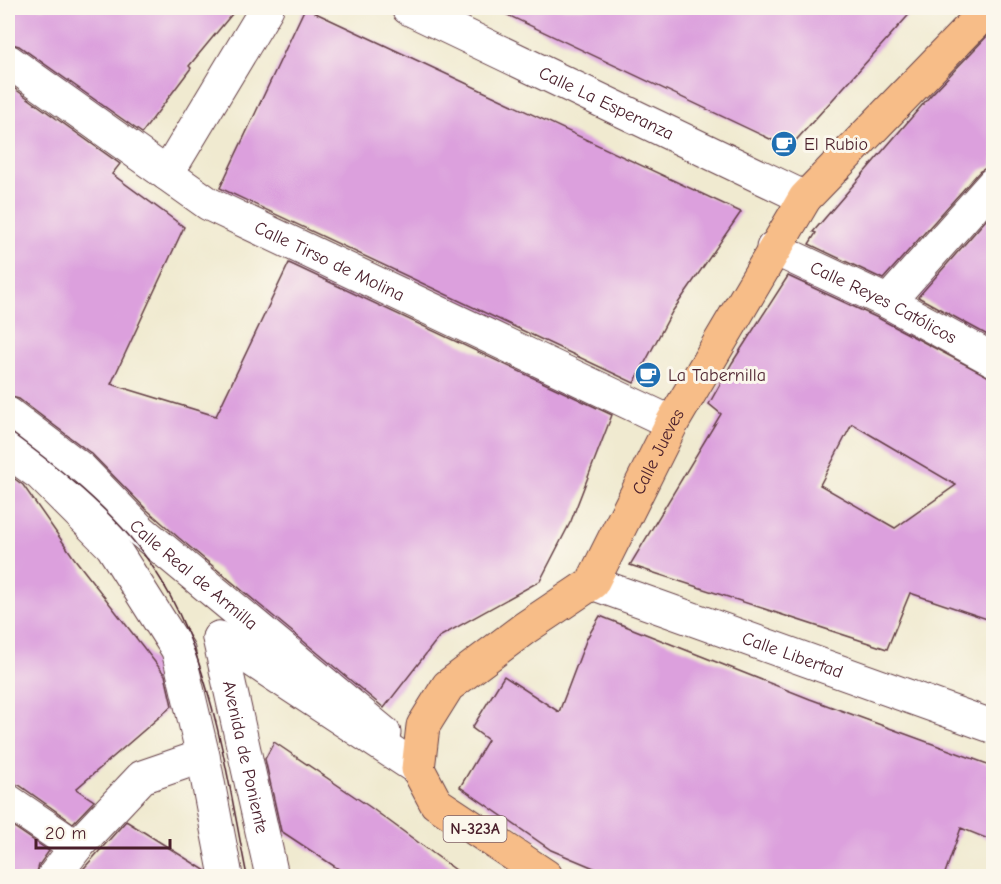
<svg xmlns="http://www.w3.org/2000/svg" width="1001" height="884" viewBox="0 0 1001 884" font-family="'Comic Neue',sans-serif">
<rect width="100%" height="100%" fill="#fbf7ec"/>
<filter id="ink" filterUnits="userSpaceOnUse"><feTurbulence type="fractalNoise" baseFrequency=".0167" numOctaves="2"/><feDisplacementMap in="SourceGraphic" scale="12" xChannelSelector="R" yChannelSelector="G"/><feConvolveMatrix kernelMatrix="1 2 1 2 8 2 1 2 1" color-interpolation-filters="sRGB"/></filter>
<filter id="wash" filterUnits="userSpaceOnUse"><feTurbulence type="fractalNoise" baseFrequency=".008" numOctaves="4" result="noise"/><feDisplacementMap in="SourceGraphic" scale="24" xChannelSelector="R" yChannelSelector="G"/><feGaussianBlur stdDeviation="1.35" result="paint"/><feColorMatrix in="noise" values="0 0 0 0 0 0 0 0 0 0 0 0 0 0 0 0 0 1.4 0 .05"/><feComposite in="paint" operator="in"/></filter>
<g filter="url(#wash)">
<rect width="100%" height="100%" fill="#f0ead0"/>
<g id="blocks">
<path fill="#dca0dd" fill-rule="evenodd" d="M8,8H237L189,66L191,68L142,133L19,46L8,43Z
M305,8L741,212L672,312L634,383L220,188Z
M493,8H915L789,148Z
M993,30V165L980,171L883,279L809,244L816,233L813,232L930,96Z
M8,84L120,164L112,174L184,227L111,384L216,416L289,263L612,415L571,521L540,581L439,637L384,708L179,538L146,509L92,454L19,399L8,396Z
M993,212V338L918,297Z
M788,276L880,319L993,379V621L910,593L887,649L630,565L721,414L709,404L732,363ZM852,424L956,485L895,528L820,485Z
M8,474L23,485L74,558L165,675L172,706L76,789L94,801L73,823L19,785L8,783Z
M600,616L810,699L993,766V841L961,828L944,876H613L551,850L460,787L488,740L472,728L504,676L559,712L587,638Z
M274,742L370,807L464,876H349L281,831L265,759Z
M126,821L206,871L207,876H77Z
M8,823L49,851L39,865L36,876H8Z"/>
</g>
</g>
<g filter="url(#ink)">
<use href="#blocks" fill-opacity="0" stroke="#633d44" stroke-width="1.5"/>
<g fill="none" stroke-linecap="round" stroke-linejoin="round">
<defs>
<g id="minor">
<path id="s1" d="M408,8L805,198"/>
<path id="s2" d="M8,61L209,204L672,423"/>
<path d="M167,174L267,8"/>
<path id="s3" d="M773,248L888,302L994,360"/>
<path d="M888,302L994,183"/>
<path id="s4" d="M8,414L81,469L141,531L384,733"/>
<path d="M8,451L40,474L112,546L178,650L203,756L226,876"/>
<path id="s5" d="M592,583L994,727"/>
<path id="s6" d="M219,638L272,876"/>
<path d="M219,638L418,769"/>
<path d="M8,801L76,847"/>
<path d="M54,876L76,847L142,777L203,756"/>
</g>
<g id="major">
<path id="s7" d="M546,876L436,803L418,769L423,726L448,686L525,628L592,583L672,423L805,198L989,8"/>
</g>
</defs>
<use href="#minor" stroke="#633d44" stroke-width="35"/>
<use href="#major" stroke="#633d44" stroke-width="35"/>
<use href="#minor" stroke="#fff" stroke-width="33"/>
<use href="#major" stroke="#f7bd88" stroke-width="33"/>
<path stroke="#4a1f2b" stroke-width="1.5" d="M8,430C52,463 94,495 130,537C209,627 224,763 247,876"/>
</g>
</g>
<defs>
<symbol id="cafe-disc" viewBox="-11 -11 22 22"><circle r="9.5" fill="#1f6fb2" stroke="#fbf7ec"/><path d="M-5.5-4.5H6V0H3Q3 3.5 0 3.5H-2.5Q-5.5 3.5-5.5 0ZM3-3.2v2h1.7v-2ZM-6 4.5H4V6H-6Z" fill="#fff"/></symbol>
</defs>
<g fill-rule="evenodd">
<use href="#cafe-disc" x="769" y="129" width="30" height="30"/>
<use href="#cafe-disc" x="633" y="360" width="30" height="30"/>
</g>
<g text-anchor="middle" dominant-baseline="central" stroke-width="6" stroke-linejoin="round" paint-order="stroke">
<rect fill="#fbf7ec" stroke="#7f6065" stroke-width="1.5" x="443.5" y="816" width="63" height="26" rx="4.5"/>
<g font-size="16" font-weight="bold" fill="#4a1f2b">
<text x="475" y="829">N-323A</text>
</g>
<g font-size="18" fill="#4a1f2b" stroke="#fbf7ec">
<text stroke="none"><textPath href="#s1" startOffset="220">Calle La Esperanza</textPath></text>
<text stroke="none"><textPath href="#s2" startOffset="380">Calle Tirso de Molina</textPath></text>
<text stroke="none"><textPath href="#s3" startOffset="123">Calle Reyes Católicos</textPath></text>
<text stroke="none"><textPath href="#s7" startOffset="585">Calle Jueves</textPath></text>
<text stroke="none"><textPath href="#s4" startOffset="246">Calle Real de Armilla</textPath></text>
<text stroke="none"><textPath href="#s5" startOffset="213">Calle Libertad</textPath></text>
<text stroke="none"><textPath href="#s6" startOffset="122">Avenida de Poniente</textPath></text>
</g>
<g font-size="18" fill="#4a1f2b" stroke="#fbf7ec" text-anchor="start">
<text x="804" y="144">El Rubio</text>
<text x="668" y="375">La Tabernilla</text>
</g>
</g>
<rect width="1001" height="884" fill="none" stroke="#fbf7ec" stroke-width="30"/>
<path d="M36 839v9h134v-9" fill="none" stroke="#4a1f2b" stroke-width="3"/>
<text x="45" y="839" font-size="18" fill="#4a1f2b" stroke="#fbf7ec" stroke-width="4.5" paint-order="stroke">20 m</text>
</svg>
